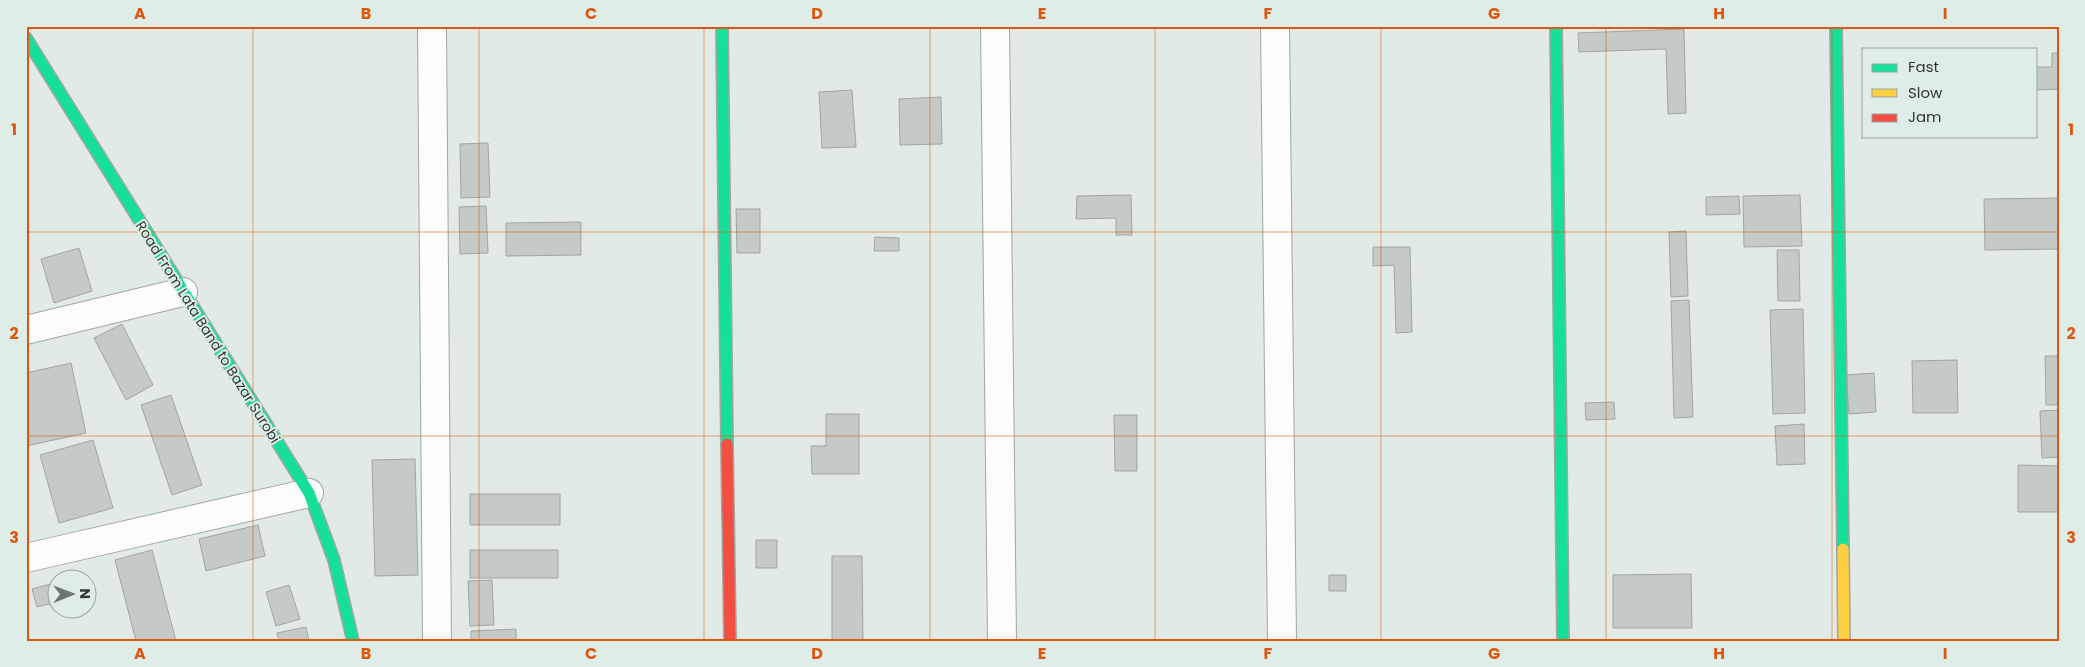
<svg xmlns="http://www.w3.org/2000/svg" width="2085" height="667" viewBox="0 0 2085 667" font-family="Poppins,sans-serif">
<rect width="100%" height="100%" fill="#e2eae7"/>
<path fill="#c3cac7" stroke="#9fa5a3" d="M1684,29L1686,113L1668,114L1666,49L1579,52L1578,33Z
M2052,53H2059V89L2036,90V67H2052Z
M852,90L856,147L822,148L819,92Z
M941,97L942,144L900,145L899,99Z
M488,143L490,197L461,198L460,144Z
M1131,195L1132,235H1116V218L1076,219L1077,196Z
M1800,195L1802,246L1744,247L1743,196Z
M1739,196L1740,214L1706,215V197Z
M2059,198V249L1985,250L1984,199Z
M486,206L488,253L460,254L459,207Z
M736,209H760V253H737Z
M581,222V255L506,256V223Z
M1686,231L1688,296L1671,297L1669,232Z
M875,237L899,238V251H874Z
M1373,247H1410L1412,332L1396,333L1394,265L1373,266Z
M79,248L92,291L54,303L41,259Z
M1777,250H1799L1800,301H1778Z
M1689,300L1693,417L1674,418L1671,301Z
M1803,309L1805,413L1773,414L1770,310Z
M122,324L153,385L126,400L94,338Z
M2045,356H2059V405H2046Z
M1957,360L1958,413H1913L1912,361Z
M71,363L86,433L26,446V373Z
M1874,373L1876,412L1849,414L1846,375Z
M171,395L202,485L172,495L141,405Z
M1614,402L1615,419L1586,420L1585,403Z
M2059,410V457L2042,458L2040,411Z
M826,414H859V474H812L811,446H826Z
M1114,415H1137V471H1115Z
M1804,424L1805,464L1777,465L1775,426Z
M93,440L113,508L59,523L40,455Z
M415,459L418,575L375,576L372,460Z
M2018,465L2059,466V512H2018Z
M470,494H560V525H470Z
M258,525L265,556L206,571L199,539Z
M756,540H777V568H756Z
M152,550L176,641H136L115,560Z
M470,550H558V578H470Z
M832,556H862L863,641H832Z
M1691,574L1692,628H1613V575Z
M1329,575H1346V591H1329Z
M492,580L494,625L470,626L468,581Z
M58,582V602L37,607L32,589Z
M289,585L300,619L276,626L266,592Z
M306,627L309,641H279L277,633Z
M516,629V641H471V631Z"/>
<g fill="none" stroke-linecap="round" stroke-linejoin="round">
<defs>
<path id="street" d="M432,26L437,641
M995,26L1002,641
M1275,26L1282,641
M26,330L183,292
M26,558L309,493"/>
<path id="fast" d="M722,26L727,444
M1556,26L1563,641
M1836,26L1843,549
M26,38L309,493L334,560L353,641"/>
<path id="slow" d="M1843,549L1844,641"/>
<path id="jam" d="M727,444L730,641"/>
</defs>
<use href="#street" stroke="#9fa6a3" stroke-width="30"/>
<use href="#fast" stroke="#9fa6a3" stroke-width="14"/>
<use href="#slow" stroke="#9fa6a3" stroke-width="14"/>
<use href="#jam" stroke="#9fa6a3" stroke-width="14"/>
<use href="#street" stroke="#fbfcfb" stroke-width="28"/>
<use href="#fast" stroke="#16e098" stroke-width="11"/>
<use href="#slow" stroke="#ffcf43" stroke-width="11"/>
<use href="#jam" stroke="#f24e42" stroke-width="11"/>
</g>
<path fill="none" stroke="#df570e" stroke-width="1" stroke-opacity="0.55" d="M253,26V641M479,26V641M704,26V641M930,26V641M1155,26V641M1381,26V641M1606,26V641M1832,26V641M26,232H2059M26,436H2059"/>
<g text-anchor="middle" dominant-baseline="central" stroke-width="4" stroke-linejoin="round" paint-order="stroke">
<g font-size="14" fill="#313634" stroke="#dfede8">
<text transform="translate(208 332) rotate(58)">Road From Lata Band to Bazar Surobi</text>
</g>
</g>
<rect width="2085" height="667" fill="none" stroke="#dfede8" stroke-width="55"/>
<rect x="1862" y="48" width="175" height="90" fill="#dfede8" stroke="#99a4a0"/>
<rect x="1872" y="64" width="25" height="8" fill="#16e098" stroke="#99a4a0"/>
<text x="1908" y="72" font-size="15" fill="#313634">Fast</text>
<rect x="1872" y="89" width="25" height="8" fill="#ffcf43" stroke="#99a4a0"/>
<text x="1908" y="98" font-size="15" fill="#313634">Slow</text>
<rect x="1872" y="114" width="25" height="8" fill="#f24e42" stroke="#99a4a0"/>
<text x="1908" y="122" font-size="15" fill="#313634">Jam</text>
<g transform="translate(72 594) rotate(89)"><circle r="24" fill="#dfede8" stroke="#99a4a0"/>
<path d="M0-4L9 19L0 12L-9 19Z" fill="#6f7573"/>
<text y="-8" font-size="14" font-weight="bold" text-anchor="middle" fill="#313634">N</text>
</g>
<rect x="28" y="28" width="2030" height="612" fill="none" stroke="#df570e" stroke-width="2"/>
<g font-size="16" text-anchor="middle" font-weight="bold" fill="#df570e">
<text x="140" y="19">A</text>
<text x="366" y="19">B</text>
<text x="591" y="19">C</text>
<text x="817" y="19">D</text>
<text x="1042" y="19">E</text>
<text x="1268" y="19">F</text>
<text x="1494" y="19">G</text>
<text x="1719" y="19">H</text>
<text x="1945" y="19">I</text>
<text x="14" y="135">1</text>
<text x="2071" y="135">1</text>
<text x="14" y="339">2</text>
<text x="2071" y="339">2</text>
<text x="14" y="543">3</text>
<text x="2071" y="543">3</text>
<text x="140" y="659">A</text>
<text x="366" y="659">B</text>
<text x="591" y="659">C</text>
<text x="817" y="659">D</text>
<text x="1042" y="659">E</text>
<text x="1268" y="659">F</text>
<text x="1494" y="659">G</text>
<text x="1719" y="659">H</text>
<text x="1945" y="659">I</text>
</g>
</svg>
